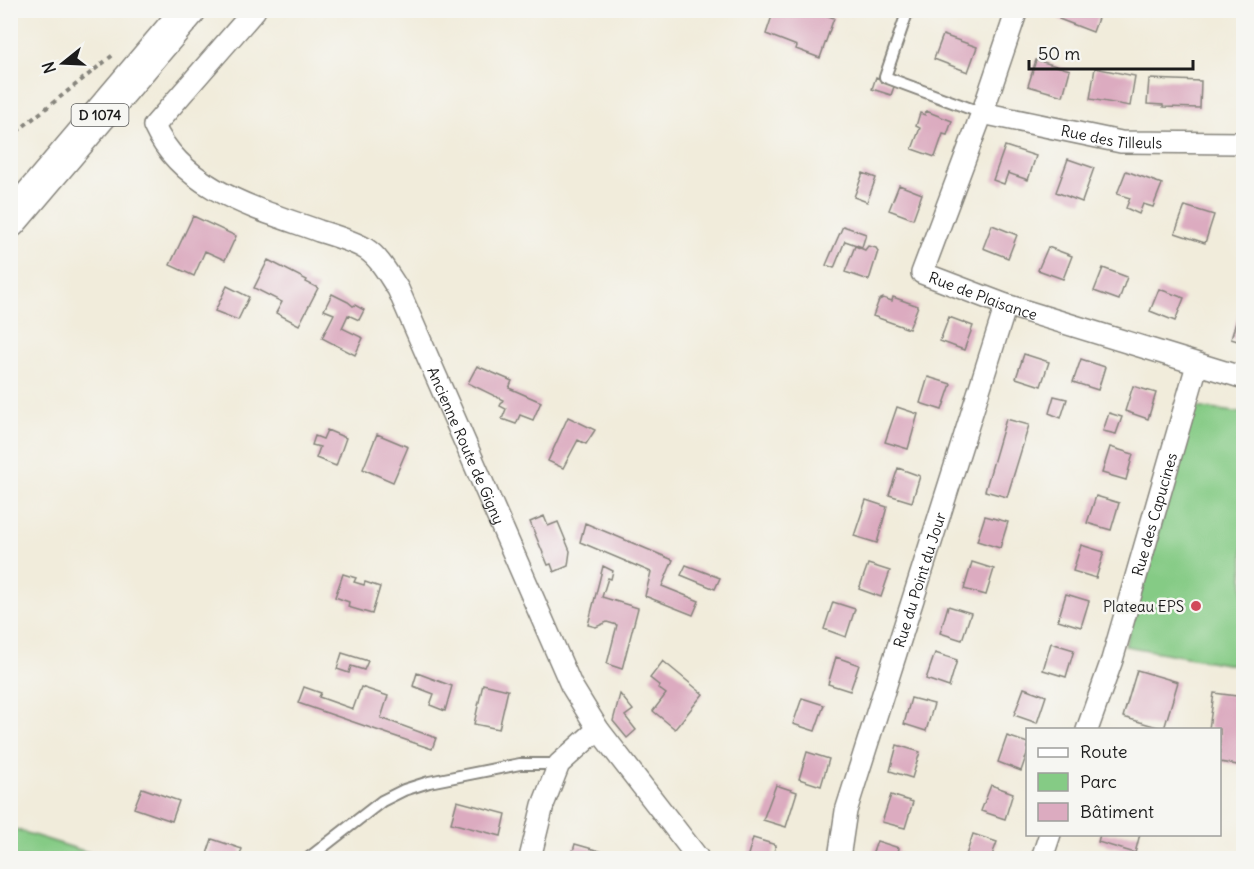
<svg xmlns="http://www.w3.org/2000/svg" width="1254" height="869" viewBox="0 0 1254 869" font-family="Delius,sans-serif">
<rect width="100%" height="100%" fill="#f6f6f2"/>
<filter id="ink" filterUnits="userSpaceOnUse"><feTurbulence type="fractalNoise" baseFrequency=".0167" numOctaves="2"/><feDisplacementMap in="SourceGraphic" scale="12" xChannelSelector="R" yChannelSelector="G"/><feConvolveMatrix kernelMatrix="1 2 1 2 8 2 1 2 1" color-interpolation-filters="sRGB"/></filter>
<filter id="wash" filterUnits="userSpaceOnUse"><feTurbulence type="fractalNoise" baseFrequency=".008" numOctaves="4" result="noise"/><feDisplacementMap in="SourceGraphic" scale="24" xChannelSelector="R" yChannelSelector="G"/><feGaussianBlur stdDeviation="1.35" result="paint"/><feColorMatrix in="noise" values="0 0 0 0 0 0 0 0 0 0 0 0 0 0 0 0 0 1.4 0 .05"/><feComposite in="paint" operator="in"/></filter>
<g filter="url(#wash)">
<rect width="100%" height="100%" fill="#f1ecdb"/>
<path fill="#85cb85" stroke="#507450" stroke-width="1.5" d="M1194,407L1243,413V667L1125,646Z
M11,828L106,858H11Z"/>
<g id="blocks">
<path fill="#dcabc0" d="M774,10H812L834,18L820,58L796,49L797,46L766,34Z
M1063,10H1101L1093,32L1059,19Z
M943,35L977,47L968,72L934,59Z
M1036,60L1070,70L1063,96L1028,86Z
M1095,68L1135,76L1130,106L1090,99Z
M876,77L895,84L891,95L872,89Z
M1149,79L1201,81L1200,108L1163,107V105L1147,104Z
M926,111L952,121L947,135L943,134L935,157L912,149L920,128L916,126L920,113L925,115Z
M1005,146L1036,156L1028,180L1008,173L1004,184L993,180Z
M1068,159L1094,168L1082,202L1056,192Z
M1126,171L1162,184L1153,207L1143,204L1139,214L1126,208L1130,198L1117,194Z
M863,173L876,178L867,202L854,197Z
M899,185L922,194L913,219L889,210Z
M1185,206L1214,215L1205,243L1175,233Z
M193,216L236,236L225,260L205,251L194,276L170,265Z
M992,225L1017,235L1008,258L983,248Z
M843,226L866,234L862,247L845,241L834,268L826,265Z
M855,246L865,250L868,246L876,248L878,251L869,280L845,272Z
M1048,247L1072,256L1063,279L1038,270Z
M268,260L307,280L306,282L318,288L299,325L276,313L282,302L254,288Z
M1103,268L1127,277L1119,300L1094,291Z
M227,286L249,297L238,320L215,311Z
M1159,289L1184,298L1175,321L1150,311Z
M332,294L348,302L353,306L355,305L364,310L359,320L348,315L342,328L363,338L355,355L322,338L334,314L324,310Z
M893,297L918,306L909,329L873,316L879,300L883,298L892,301Z
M1239,312L1244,313V343L1231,339Z
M949,317L973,326L964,350L940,341Z
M1024,354L1049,362L1041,386L1016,378Z
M1081,359L1105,367L1098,390L1073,382Z
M477,366L512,381L509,388L541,402L533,420L520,415L516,424L502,419L506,409L500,406L503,400L468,383Z
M928,377L951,384L942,410L920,403Z
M1133,386L1156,393L1148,419L1125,411Z
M1054,396L1067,399L1061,418L1049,413Z
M897,407L918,414L908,449L885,442Z
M1109,413L1122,417L1116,434L1103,431Z
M568,417L595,430L586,444L578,440L563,468L548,461Z
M1006,419L1029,425L1007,497L985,491Z
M327,430L346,438L336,466L316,458L320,447L312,445L315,436L323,439Z
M377,434L408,447L393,482L363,469Z
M1110,447L1133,454L1126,480L1102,473Z
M898,468L920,476L912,502L889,495Z
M1096,496L1119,503L1111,530L1087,523Z
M866,500L887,507L877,543L854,536Z
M544,516L548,526L558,522L570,551L568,566L554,572L551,564L548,565L530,522Z
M985,516L1008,522L1000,548L977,541Z
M585,523L673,560L662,586L699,601L693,615L645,596L651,572L580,542Z
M1081,545L1104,552L1096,578L1073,571Z
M972,562L994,569L986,595L964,589Z
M868,564L890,571L881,597L859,589Z
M686,565L720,578L715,589L681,575Z
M603,566L613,571L611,579L608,578L602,597L638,608L622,669L607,664L617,625L607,622L596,627L588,625Z
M343,574L356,578L354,582L364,585L365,582L380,587L372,614L348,607L349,602L335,597Z
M1066,594L1089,601L1081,627L1058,620Z
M833,602L855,609L846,637L824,629Z
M948,606L971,613L962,640L940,633Z
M1051,643L1074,650L1066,677L1043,670Z
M342,653L368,661L364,670L351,666L349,673L337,669Z
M935,653L957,660L949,687L926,679Z
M836,657L859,665L850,691L828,684Z
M663,661L703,694L675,729L653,711L666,694L658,688L660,686L650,678Z
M1137,670L1178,682L1164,729L1123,717Z
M417,673L452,686L445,711L430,705L434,694L413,686Z
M483,684L508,690L499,729L474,724Z
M304,687L321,693L319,697L353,709L361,687L388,696L381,718L436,738L432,749L298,703Z
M1024,688L1046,696L1037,723L1014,715Z
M1214,693L1244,697V766L1220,762V729H1209Z
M620,694L633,710L625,716L636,730L627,738L613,721Z
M802,698L824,705L815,731L793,724Z
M911,698L934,704L926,731L904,724Z
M1007,736L1028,743V751L1021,771L998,762Z
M897,745L920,752L912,778L890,771Z
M807,752L829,759L821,786L799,779Z
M776,785L797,792L786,827L763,820Z
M991,785L1013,793L1005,819L981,811Z
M142,788L179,801L172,821L134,808Z
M891,795L913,802L905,828L882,822Z
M457,801L506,814L501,836L451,823Z
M973,834L997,842L991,858H965Z
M1100,834H1140L1135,853L1098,842Z
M753,838L776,845L772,858H747Z
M212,839L242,849L239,858H213L214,857L207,854Z
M877,841L899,848L898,852L902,854L900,858H871Z
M575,844L624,858H571Z"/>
</g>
</g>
<g filter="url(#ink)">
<use href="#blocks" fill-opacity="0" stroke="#86847c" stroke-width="1.5"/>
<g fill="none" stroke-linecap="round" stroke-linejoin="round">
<defs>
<path id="service" d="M907,13L885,77L982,113
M310,857L382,801L404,790L429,782L520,764H559"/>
<g id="minor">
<path id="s1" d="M255,10L154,126C183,190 258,209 319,231C335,236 353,241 366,249C380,258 389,276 398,289L571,685L598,729L698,858"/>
<path id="s2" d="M1017,10L985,105L922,273L1006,305L1244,378"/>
<path id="s3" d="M982,113L1121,142L1244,143"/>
<path id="s4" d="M1087,730L1112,660L1197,365"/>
<path d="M530,858L543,805L559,764L598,729"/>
<path id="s5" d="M839,858L846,811L1006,305"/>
<path d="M1042,858L1050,834"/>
</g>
<path id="primary" d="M10,221L189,10"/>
</defs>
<use href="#service" stroke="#86847c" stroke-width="14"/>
<use href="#minor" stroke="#86847c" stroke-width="24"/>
<use href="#primary" stroke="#86847c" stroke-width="36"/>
<path stroke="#86847c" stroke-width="4" stroke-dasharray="4.5 4.5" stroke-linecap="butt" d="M10,137L113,55"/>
<use href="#service" stroke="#fff" stroke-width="10"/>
<use href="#minor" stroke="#fff" stroke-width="21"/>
<use href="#primary" stroke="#fff" stroke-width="33"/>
</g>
</g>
<circle fill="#d1495b" stroke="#f6f6f2" stroke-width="2" cx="1196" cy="606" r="6"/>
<g text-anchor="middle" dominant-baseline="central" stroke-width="5" stroke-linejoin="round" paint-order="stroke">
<rect fill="#f6f6f2" stroke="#5d5d5c" stroke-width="1.5" x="71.5" y="104" width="57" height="22" rx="4.5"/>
<g font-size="14" font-weight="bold" fill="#1c1c1c">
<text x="100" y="115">D 1074</text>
</g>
<g font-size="15" fill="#1c1c1c" stroke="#f6f6f2">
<text stroke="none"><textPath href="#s3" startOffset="132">Rue des Tilleuls</textPath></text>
<text stroke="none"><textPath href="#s2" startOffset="345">Rue de Plaisance</textPath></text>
<text stroke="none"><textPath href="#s1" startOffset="628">Ancienne Route de Gigny</textPath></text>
<text stroke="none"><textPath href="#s4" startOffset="226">Rue des Capucines</textPath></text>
<text stroke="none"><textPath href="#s5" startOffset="290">Rue du Point du Jour</textPath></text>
</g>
<g font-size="15" fill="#1c1c1c" stroke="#f6f6f2" text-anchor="end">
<text x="1184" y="606">Plateau EPS</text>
</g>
</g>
<rect width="1254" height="869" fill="none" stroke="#f6f6f2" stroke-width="36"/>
<rect x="1026" y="728" width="195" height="108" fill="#f6f6f2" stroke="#9f9f9c" stroke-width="1.5"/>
<rect x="1038" y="748" width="30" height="9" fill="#ffffff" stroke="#9f9f9c" stroke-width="1.5"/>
<text x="1080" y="758" font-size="18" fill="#1c1c1c">Route</text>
<rect x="1038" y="773" width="30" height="18" fill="#85cb85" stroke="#9f9f9c" stroke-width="1.5"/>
<text x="1080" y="788" font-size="18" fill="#1c1c1c">Parc</text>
<rect x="1038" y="803" width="30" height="18" fill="#dcabc0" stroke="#9f9f9c" stroke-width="1.5"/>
<text x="1080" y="818" font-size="18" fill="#1c1c1c">Bâtiment</text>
<g transform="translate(63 63) rotate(252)" stroke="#f6f6f2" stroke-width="4.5" paint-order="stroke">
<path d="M0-4.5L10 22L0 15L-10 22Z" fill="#1c1c1c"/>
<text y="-9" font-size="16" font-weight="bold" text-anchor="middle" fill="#1c1c1c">N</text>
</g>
<path d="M1029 60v9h164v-9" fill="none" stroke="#1c1c1c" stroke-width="3"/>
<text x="1038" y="60" font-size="18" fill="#1c1c1c" stroke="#f6f6f2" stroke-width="4.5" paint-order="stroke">50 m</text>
</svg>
